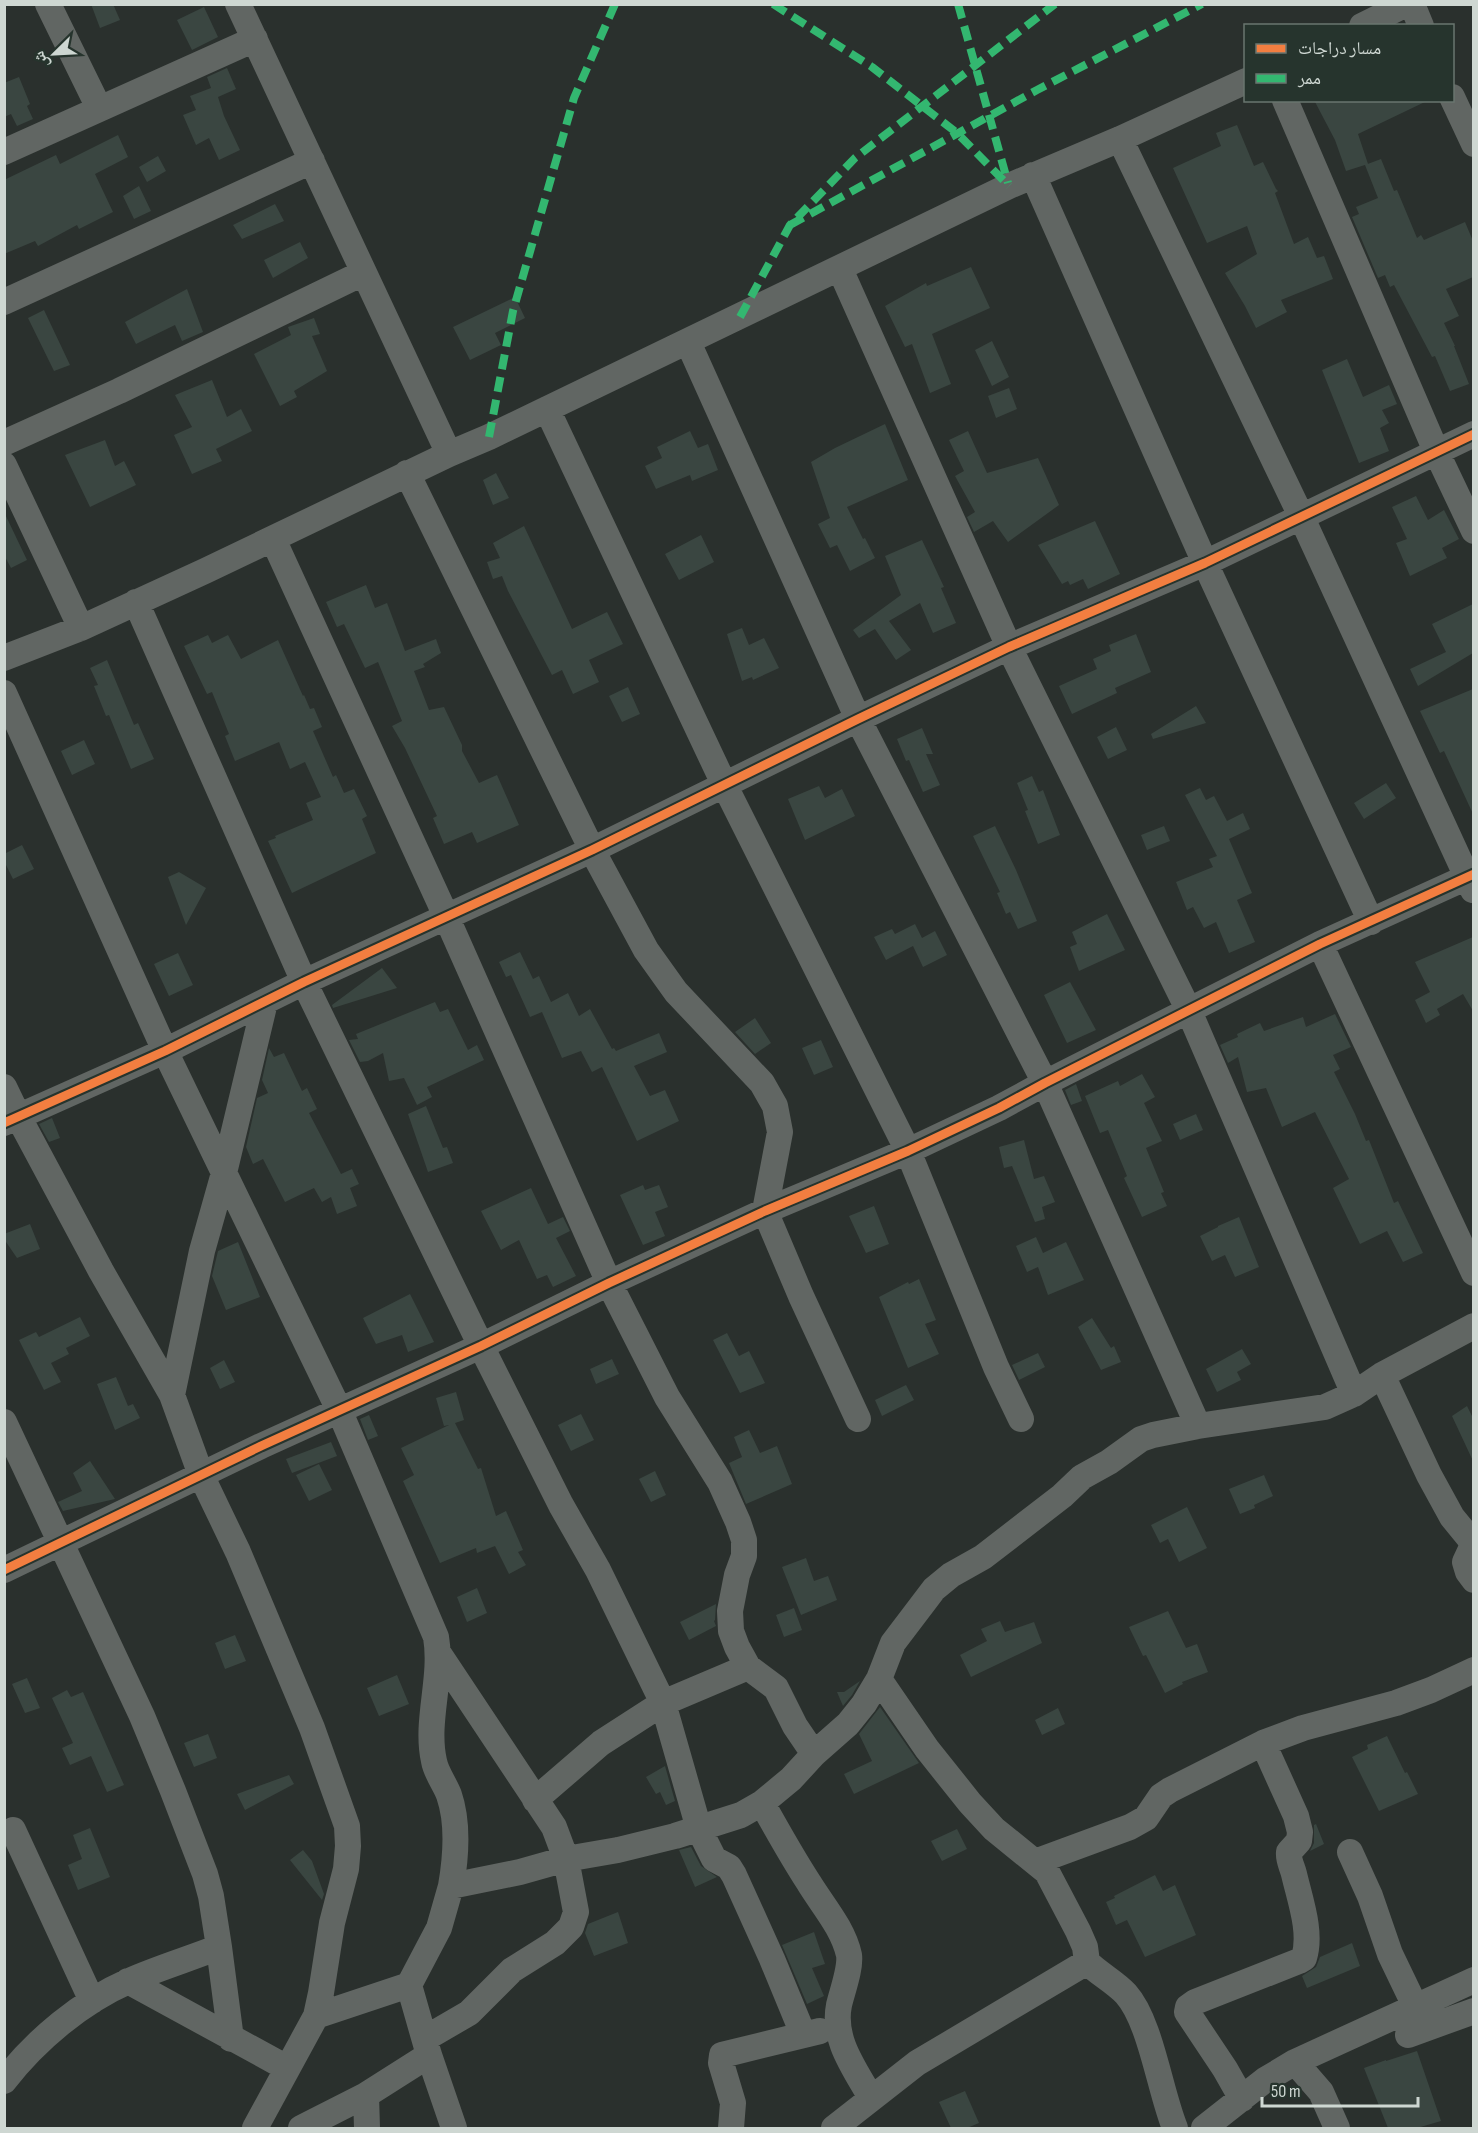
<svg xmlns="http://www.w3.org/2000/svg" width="1478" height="2133" viewBox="0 0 1478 2133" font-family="'Sofia Sans Condensed','Noto Naskh Arabic',sans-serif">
<rect width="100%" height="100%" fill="#2a302d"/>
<path fill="#3a4641" d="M91,4H113L120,20L100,28Z
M204,7L218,37L192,50L177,20Z
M227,68L236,89L218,97L224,116L240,150L219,160L209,138L196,145L183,115L196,110L190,96L211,88L207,77Z
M19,77L30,104L27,106L33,119L17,126L11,114L4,117V83Z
M1314,100H1429L1358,134L1368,164L1346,171L1335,140Z
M1237,125L1254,166L1263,162L1276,189L1278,191L1275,193L1294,244L1308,237L1317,258L1324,256L1333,279L1281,300L1287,312L1256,328L1245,306L1225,273L1257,254L1247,226L1207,243L1173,168L1221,146L1216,133Z
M118,135L128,157L95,174L113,212L79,229L77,225L38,246L35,241L4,254V180L56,155L60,164Z
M158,156L166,171L147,182L139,167Z
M1381,159L1394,191L1397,190L1417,238L1421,235L1424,240L1465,222L1473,241V277L1446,289L1459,316L1444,323L1455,346H1454L1469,384L1450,391L1435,356L1432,357L1394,285L1390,287L1385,275L1378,278L1352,217L1359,214L1356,207L1378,198L1365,165Z
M139,186L151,211L134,219L123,196Z
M275,204L284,221L242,239L233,225Z
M300,242L308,258L273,278L264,260Z
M971,267L990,308L932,334L951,384L930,393L912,344L905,347L885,306L926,283L927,286Z
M187,289L203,332L182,341L175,325L136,344L125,322Z
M515,297L525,318L495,333L501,345L470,360L453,327Z
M44,310L70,365L54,371L28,318Z
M314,318L320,334L312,336L327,371L294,391L297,397L280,406L254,354L291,335L288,327Z
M992,341L1009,377L992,386L975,350Z
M1347,359L1363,397L1389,385L1397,404L1382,410L1389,423L1380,428L1389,451L1359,463L1322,370Z
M212,380L227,417L241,409L252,431L216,449L222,461L192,474L174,435L192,427L175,395Z
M1009,388L1017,409L996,418L988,396Z
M885,424L908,480L847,507L863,539L865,538L875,558L850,571L837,545L830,548L818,524L830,518L811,462L835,448Z
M690,431L698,448L708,444L718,470L692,481L690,475L656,489L645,466L662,458L657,447Z
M968,431L987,473L1038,458L1059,505L1008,542L993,521L974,532L967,517L975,512L955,476L964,471L949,440Z
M105,440L115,466L124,461L136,485L90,507L65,455Z
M496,473L509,498L493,505L483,480Z
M1416,496L1428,520L1444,510L1459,539L1442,548L1447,558L1410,576L1396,543L1407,539L1392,507Z
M4,512L27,560L11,568L4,555Z
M1095,521L1120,574L1088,589L1083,579L1070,585L1068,581L1062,584L1038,545Z
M524,526L572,629L607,612L623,644L589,660L599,682L573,694L562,670L552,675L508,591L502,576L493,579L487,562L500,558L493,543Z
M701,535L714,562L679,580L665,554Z
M922,540L944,587L941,588L956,623L933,633L920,603L889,621L911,650L896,660L875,629L859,638L853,630L901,595L885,556Z
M366,585L375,608L387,603L405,651L436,639L441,653L423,664L425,667L414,671L429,710L444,707L462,745V751L479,783L497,775L519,825L477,843L472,832L444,844L433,818L437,816L405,748L392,726L402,721L378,662L365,668L344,624L337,627L326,602Z
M1473,604V653L1418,686L1410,669L1446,652L1432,624Z
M742,628L749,645L764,638L779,668L753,680L752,677L742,681L727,634Z
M1136,634L1151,672L1115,688L1117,693L1072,714L1059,686L1097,669L1093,659L1111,651L1109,645Z
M208,635L212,643L228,635L241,659L278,640L303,696L304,695L310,709L314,708L322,727L313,731L333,777L336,775L344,793L354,789L367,816L362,819L376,853L292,893L268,841L276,838L275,836L313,820L306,803L321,797L305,762L290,769L279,742L235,761L225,736L229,734L212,692L207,694L184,646Z
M107,660L134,725L138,723L154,759L131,769L109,715L106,716L94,686L98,685L90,668Z
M628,687L640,714L622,722L609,696Z
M1473,689V814L1444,751L1440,753L1420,711Z
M1196,706L1206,723L1153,739L1151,734Z
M1116,727L1127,750L1108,759L1097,737Z
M922,728L933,754H926L940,785L923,792L909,760L906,761L897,739Z
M84,740L95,764L72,775L61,751Z
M1032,776L1039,792L1043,790L1060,835L1038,844L1025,811L1028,810L1017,783Z
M1386,783L1396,798L1364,819L1354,803Z
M819,786L825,798L842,789L855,816L805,840L788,799Z
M1200,788L1206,800L1214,796L1227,821L1243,813L1250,829L1229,839L1252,893L1237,900L1255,942L1229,953L1216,922L1204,928L1193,907L1187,910L1176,882L1213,867L1209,859L1217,856L1185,795Z
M995,826L1016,870L1037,921L1018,929L1010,912L1006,914L997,893L1000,892L973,836Z
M1164,826L1170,841L1147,850L1141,835Z
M22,845L34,869L13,879L4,861V854Z
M179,872L206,888L186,925L168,877Z
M1107,914L1125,950L1079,971L1070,947L1077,944L1072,932Z
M915,924L922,938L935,931L947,955L923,967L913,946L886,960L874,937L892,929L895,934Z
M1473,937V1011L1463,994L1437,1009L1440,1015L1426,1023L1415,1000L1430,992L1415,962Z
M520,952L533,979L539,976L551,1002L568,993L579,1016L590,1009L612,1049L614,1048L616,1051L659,1033L667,1052L634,1066L650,1096L665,1090L679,1121L637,1141L602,1067L592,1072L581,1051L562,1058L542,1012L530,1017L511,975L506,977L499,962Z
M178,953L193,985L169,996L154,964Z
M382,968L397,988L333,1008L332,1005Z
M1070,982L1096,1030L1067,1043L1044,995Z
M435,1002L440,1012L448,1009L468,1050L477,1045L484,1060L427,1087L432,1097L417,1105L404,1078L389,1081L383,1053L368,1061L360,1062L349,1040L358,1039L356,1034Z
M1335,1014L1351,1047L1333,1055L1340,1069L1334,1072L1355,1114L1366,1141L1369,1140L1394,1203L1398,1201L1423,1253L1403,1262L1387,1231L1360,1244L1333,1188L1349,1179L1315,1112L1282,1127L1266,1088L1247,1092L1238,1057L1228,1063L1220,1045L1238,1037L1237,1034L1260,1023L1264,1031L1303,1017L1306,1027Z
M755,1018L771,1043L755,1054L735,1032Z
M821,1040L833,1067L814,1075L802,1048Z
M269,1048L274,1057L284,1053L302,1091L307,1088L317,1109L309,1113L341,1174L352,1169L359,1184L350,1188L357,1206L337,1214L331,1197L322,1202L314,1188L285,1202L263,1159L253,1164L246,1147L257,1098L268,1093L262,1080Z
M1142,1074L1155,1097L1144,1103L1162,1141L1146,1148L1164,1192L1161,1193L1167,1206L1142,1217L1124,1178L1127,1176L1108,1130L1100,1133L1085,1096L1118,1081L1120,1086Z
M1076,1084L1082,1101L1071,1105L1065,1090Z
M426,1106L443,1148L447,1147L453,1163L428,1172L408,1114Z
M1196,1114L1203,1130L1180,1140L1173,1124Z
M52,1118L60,1138L49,1142L39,1124Z
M1024,1140L1034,1179L1044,1176L1055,1202L1042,1207L1045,1219L1035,1222L1012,1166L1004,1168L999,1147Z
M643,1185L645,1190L659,1185L668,1207L655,1212L665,1236L643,1245L620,1195Z
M531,1188L548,1224L563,1217L570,1231L556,1238L576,1276L553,1287L547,1275L537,1279L519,1240L501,1250L481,1211Z
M874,1206L889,1244L866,1253L849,1216Z
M1239,1217L1259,1267L1235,1277L1225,1255L1212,1261L1200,1236L1218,1227V1226Z
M30,1224L40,1249L17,1258L4,1239V1234Z
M1036,1237L1043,1253L1066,1242L1084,1280L1048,1295L1038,1267L1027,1272L1016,1246Z
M238,1242L260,1297L226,1310L212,1276L218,1251Z
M919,1279L936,1320L925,1324L939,1354L908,1368L879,1297L908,1282L909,1284Z
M410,1294L434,1342L408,1352L402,1335L376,1344L363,1318Z
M80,1317L90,1336L66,1348L69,1354L51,1363L61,1382L44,1390L19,1340L36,1332L39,1337Z
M1092,1318L1111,1348L1114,1346L1121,1362L1101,1370L1078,1327Z
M727,1333L739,1356L749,1351L765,1383L740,1393L713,1340Z
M1242,1349L1251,1364L1237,1372L1241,1380L1217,1392L1206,1369Z
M1038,1353L1045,1367L1019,1380L1012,1365Z
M612,1359L619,1374L596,1384L590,1369Z
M224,1360L235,1382L220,1389L210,1368Z
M116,1377L128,1406L133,1404L140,1418L115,1430L97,1384Z
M906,1385L914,1400L882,1416L875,1400Z
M456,1392L464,1420L455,1423L478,1469L481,1468L496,1516L506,1511L523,1550L518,1552L526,1565L509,1574L495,1546L477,1553L476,1548L440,1563L403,1481L414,1475L401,1448L449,1425L444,1426L436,1398Z
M1467,1406L1473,1418V1461L1452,1416Z
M581,1414L594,1440L571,1451L558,1425Z
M369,1415L378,1436L368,1440L360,1419Z
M749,1430L760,1453L777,1446L792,1484L746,1504L729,1463L742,1457L734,1437Z
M331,1442L337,1456L292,1473L286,1459Z
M90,1461L115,1499L63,1511L58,1502L82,1491L73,1473Z
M319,1464L332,1490L309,1501L296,1475Z
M655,1471L666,1495L651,1502L639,1479Z
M1264,1475L1273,1496L1254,1505L1255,1508L1240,1514L1229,1489Z
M1187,1507L1207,1548L1179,1562L1168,1539L1160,1543L1151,1525Z
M806,1558L814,1581L828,1576L837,1600L801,1615L782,1567Z
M477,1588L487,1613L467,1622L457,1597Z
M716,1604L715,1620L714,1621L716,1626L689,1640L680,1622Z
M794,1608L802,1630L784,1637L776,1615Z
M1168,1611L1186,1648L1197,1644L1208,1672L1182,1682L1183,1684L1165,1693L1146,1655L1143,1656L1129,1627Z
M1000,1621L1005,1632L1034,1622L1042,1643L971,1677L960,1655L987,1641L981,1629Z
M235,1635L246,1661L225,1669L215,1643Z
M397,1675L409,1704L379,1716L367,1688Z
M27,1678L40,1708L25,1713L12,1684Z
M860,1681L852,1695L843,1706L837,1692H844Z
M67,1690L71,1697L83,1692L124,1785L107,1792L91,1756L70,1765L62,1748L73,1743L52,1698Z
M880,1707L919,1763L854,1794L844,1774L872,1761L859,1734Z
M1058,1708L1065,1724L1042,1735L1035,1720Z
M208,1734L217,1758L194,1767L184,1743Z
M1387,1736L1405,1773L1407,1772L1418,1794L1379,1811L1352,1757L1368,1749L1367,1745Z
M665,1766L675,1801L666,1805L660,1792L656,1794L646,1777Z
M289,1775L294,1784L245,1810L237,1794Z
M1316,1824L1324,1844L1310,1851L1314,1843V1825Z
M90,1828L110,1877L78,1890L68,1865L82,1859L73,1835Z
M957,1829L967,1849L942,1861L931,1841Z
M691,1847L701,1866L717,1877L695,1887L679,1850Z
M303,1850L312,1861L324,1894L322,1900L290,1860Z
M1155,1875L1163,1891L1175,1885L1196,1935L1145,1957L1127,1920L1116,1925L1106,1902L1115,1898L1114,1896Z
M618,1912L628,1943L594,1956L585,1933L588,1924Z
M814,1932L825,1964L812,1968L824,1996L807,2004L782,1945Z
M1352,1943L1360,1966L1307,1988L1302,1976L1316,1967L1320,1957Z
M1417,2051L1441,2121L1417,2128H1388L1364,2068L1386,2060V2061Z
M965,2091L979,2123L967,2128H951L939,2102Z"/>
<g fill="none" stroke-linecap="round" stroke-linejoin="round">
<path stroke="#616663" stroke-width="26" d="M48,4L99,108
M238,4L449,454L489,437L1009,186L1120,139L1246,81
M1412,4L1421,26
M1362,26L1406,4
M1452,97L1474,144
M1285,100L1436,451L1474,531
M1120,139L1301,516L1473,890
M4,152L255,39
M1033,175L1205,563L1371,922
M840,269L1009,647L1189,1011L1354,1394
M4,302L312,161
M688,342L858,719L1045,1083L1198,1426
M547,409L724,784L908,1151L996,1367L1021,1419
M4,443L119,391L363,273
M4,465L81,628
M407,473L592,850L646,950L676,992L762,1083L775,1106L780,1132L765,1211L801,1296L858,1419
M273,539L446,916L609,1283L667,1397L720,1482L738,1522L744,1540V1556L737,1575L730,1611L731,1631L737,1647L748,1667L776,1688L795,1726L814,1754
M136,602L304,982L481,1346L561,1505L598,1570L663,1703L699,1829L714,1859L729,1867L734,1875L772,1959L803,2034
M4,658L81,628L205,571L449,454
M4,693L165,1051L340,1412L436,1637C443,1678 425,1721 434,1761C436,1773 445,1784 449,1795C459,1824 456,1857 451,1886
M1320,944L1474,1273
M4,1087L18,1116L101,1271L172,1395L201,1475L238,1552L312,1728L347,1826L348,1846L346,1869L332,1923L321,1993L316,2016L255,2128
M4,1123L165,1051L304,982L592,850L858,719L1009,647L1205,563L1474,434
M1382,1375L1429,1475L1452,1517L1470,1539L1472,1547L1465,1562L1468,1572L1474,1580
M172,1395L202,1251L224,1173L265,1002
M4,1422L142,1716L173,1791L205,1874L211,1896L219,1947C189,1959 158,1968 129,1981C81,2002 36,2040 4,2081
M4,1570L261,1446L481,1346L609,1283L765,1211L908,1151L999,1108L1045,1083L1320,944L1474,874
M535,1800L601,1743L663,1703L748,1667
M762,1803C777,1830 792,1857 809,1883C823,1906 843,1928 849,1955C851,1968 842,1992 839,2005C832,2040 855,2069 871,2098
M13,1830L92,2001
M1350,1852L1370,1896L1390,1954L1415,2006
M1035,1862L1130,1827L1146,1818L1161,1796L1170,1790L1263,1743L1303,1728L1396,1703L1431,1690L1474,1670
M219,1947L231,2039
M1087,1962C1099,1974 1115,1982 1126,1994C1151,2022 1160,2092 1175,2128
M128,1981L287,2068
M316,2016L409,1985
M1408,2035L1474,2011
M426,2038L469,2013L512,1970L555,1943L571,1927L576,1912L566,1859L554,1827L439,1654
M1295,2062L1321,2092L1337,2128
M1242,2099L1225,2069L1187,2012L1188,2007L1195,2002L1299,1961L1304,1958C1312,1932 1300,1900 1294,1874C1292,1866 1288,1860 1289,1852L1299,1841L1300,1832L1296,1816L1263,1743
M301,2128L366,2095
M367,2128L366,2095L429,2055
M454,2128L429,2055L409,1985L439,1928L451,1886L520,1872L566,1859L618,1850L675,1836L741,1815L762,1803L791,1779L814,1754L848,1724L864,1704L879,1679L893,1643L934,1589L951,1575L983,1557L1062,1496L1082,1477L1109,1462L1141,1439L1153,1435L1198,1426L1325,1407L1354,1394L1382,1375L1474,1326
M731,2128L733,2103L721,2063L722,2055L820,2031
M834,2128L917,2063L1087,1962L1085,1947L1078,1931L1047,1872L994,1829L970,1803L927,1749L879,1679
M1204,2128L1265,2080L1295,2062L1474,1980"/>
<path stroke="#33b770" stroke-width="8" stroke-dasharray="15 8" stroke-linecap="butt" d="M773,4L872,67L957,133L1009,186
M958,4L1008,183
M790,225L1037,90L1202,4
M740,317L790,225L855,158L1055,4
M489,437L513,311L574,98L615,4"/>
<defs>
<path id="cycleway" d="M4,1123L165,1051L304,982L592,850L858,719L1009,647L1205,563L1474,434
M4,1570L261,1446L481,1346L609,1283L765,1211L908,1151L999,1108L1045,1083L1320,944L1474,874"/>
</defs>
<use href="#cycleway" stroke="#26342d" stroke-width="13"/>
<use href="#cycleway" stroke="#f27e40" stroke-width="9"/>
</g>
<rect width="1478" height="2133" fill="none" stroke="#ced7d2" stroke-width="12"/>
<rect x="1244" y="24" width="210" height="78" fill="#26342d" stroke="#69756f" stroke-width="1.5"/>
<rect x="1256" y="44" width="30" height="9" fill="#f27e40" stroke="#69756f" stroke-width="1.5"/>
<text x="1298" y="54" font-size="18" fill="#ced7d2">مسار دراجات</text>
<rect x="1256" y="74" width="30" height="9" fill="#33b770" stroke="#69756f" stroke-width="1.5"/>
<text x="1298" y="84" font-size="18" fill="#ced7d2">ممر</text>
<g transform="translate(54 54) rotate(246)" stroke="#26342d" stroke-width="4.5" paint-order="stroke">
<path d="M0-4.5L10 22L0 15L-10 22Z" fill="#ced7d2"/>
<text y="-9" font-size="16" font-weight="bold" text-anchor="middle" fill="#ced7d2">ش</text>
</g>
<path d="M1262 2097v9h156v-9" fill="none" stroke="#ced7d2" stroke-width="3"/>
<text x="1271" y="2097" font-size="18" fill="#ced7d2" stroke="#26342d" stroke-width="4.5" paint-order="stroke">50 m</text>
</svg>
